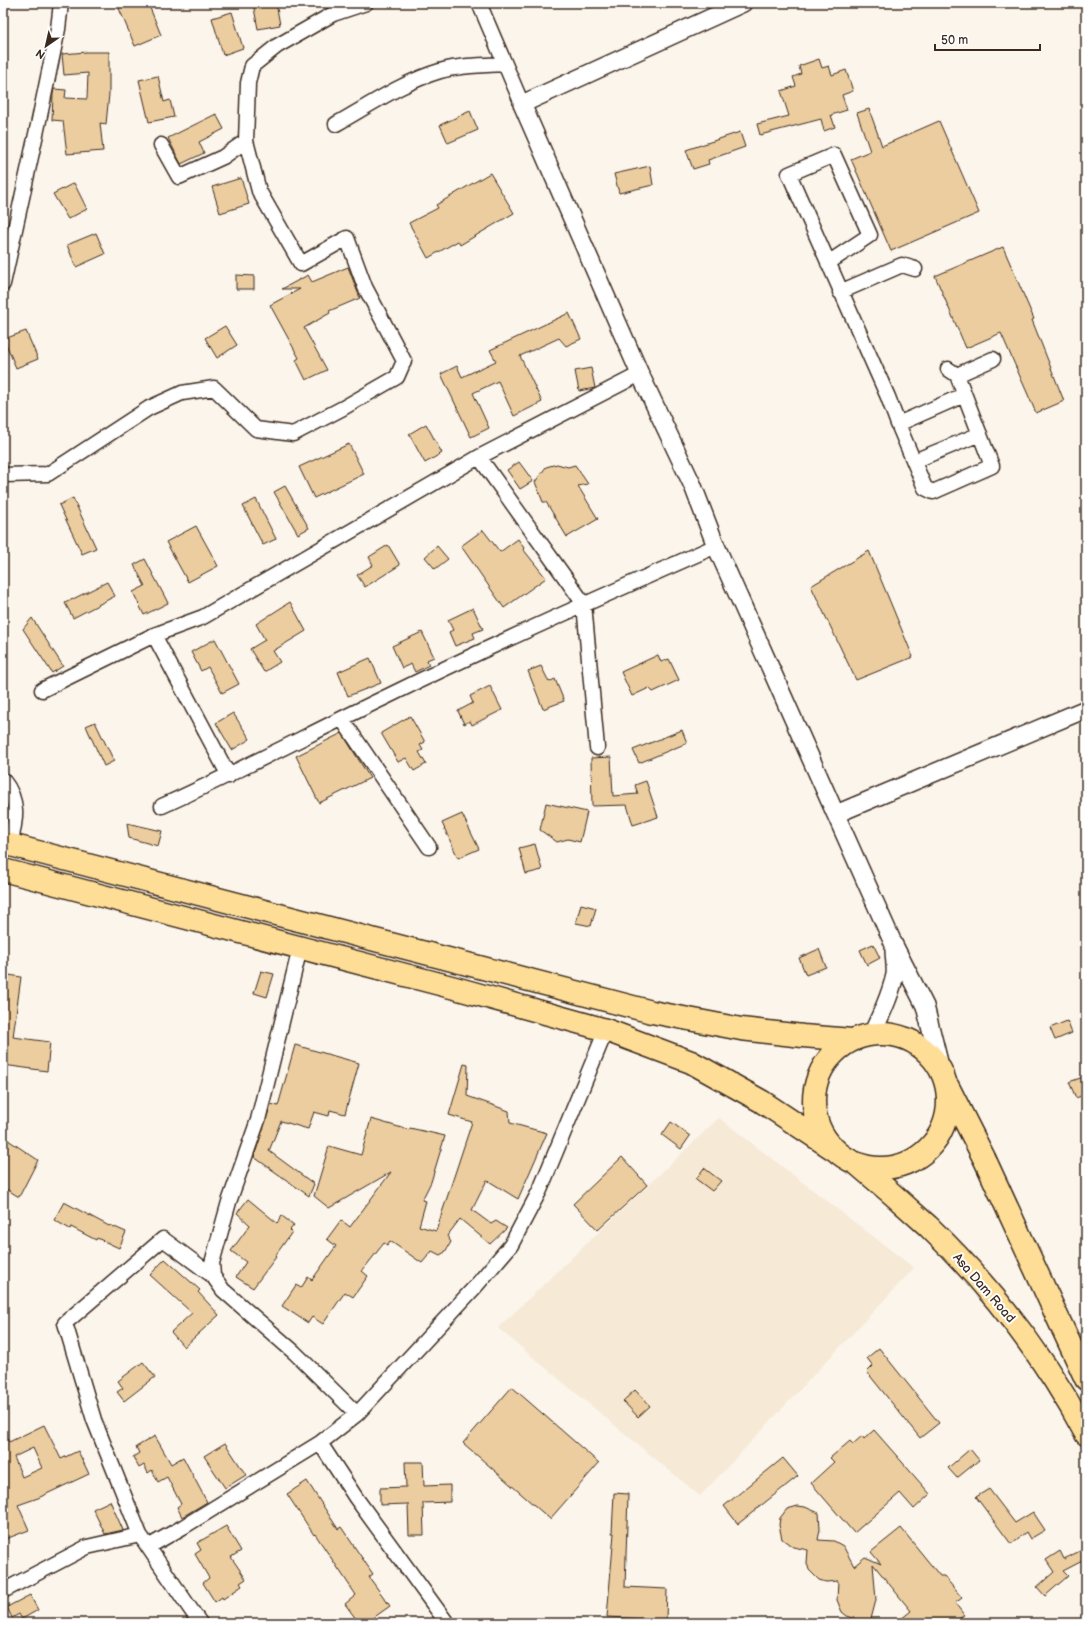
<svg xmlns="http://www.w3.org/2000/svg" width="1089" height="1626" viewBox="0 0 1089 1626" font-family="'Balsamiq Sans',sans-serif">
<rect width="100%" height="100%" fill="#fbf5ec"/>
<filter id="ink" filterUnits="userSpaceOnUse"><feTurbulence type="fractalNoise" baseFrequency=".025" numOctaves="2"/><feDisplacementMap in="SourceGraphic" scale="8" xChannelSelector="R" yChannelSelector="G"/><feConvolveMatrix kernelMatrix="1 2 1 2 8 2 1 2 1" color-interpolation-filters="sRGB"/></filter>
<g filter="url(#ink)">
<path fill="#f6e9d5" d="M719,1118L914,1268L700,1496L498,1328Z"/>
<path fill="#eccd9f" stroke="#3b2a1e" fill-rule="evenodd" d="M126,3H148L161,35L135,46L118,6Z
M253,3H276L280,25L258,29Z
M232,12L243,48L223,55L212,18Z
M87,52H109V94L106,124L100,123L103,151L67,154L63,121L52,120L53,94L54,89L66,90L65,98L87,99L88,73L64,75L62,54Z
M819,59L822,68L829,66L832,75L846,70L853,91L842,95L847,110L831,115L835,127L824,131L821,119L760,135L757,124L789,116L781,91L796,86L793,77L801,74L799,66Z
M158,76L164,102L170,100L174,117L149,122L139,80Z
M869,109L882,146L939,121L979,213L891,251L851,159L870,151L857,113Z
M470,111L478,130L448,143L440,125Z
M216,114L224,129L199,142L204,153L181,164L168,138Z
M740,132L745,147L708,160L709,164L693,169L686,150Z
M650,166L653,185L619,193L614,174Z
M490,173L514,213L460,245L458,241L428,258L409,223L438,208L436,205Z
M241,178L249,204L220,213L212,187Z
M74,183L87,209L68,219L53,194Z
M96,233L105,254L76,267L67,245Z
M1003,247L1034,319L1032,320L1064,401L1036,413L1001,333L966,348L935,276Z
M348,267L360,298L329,311L330,313L304,328L327,370L306,380L296,360L299,358L270,305L300,289H282L308,275L312,282Z
M236,275L254,276V289H236Z
M569,313L581,339L566,346L559,338L520,356L542,402L514,416L498,381L473,393L489,428L471,437L441,374L457,366L462,377L496,361L490,350Z
M225,326L237,345L217,358L205,338Z
M26,331L38,359L16,368L4,339Z
M591,368L595,388L579,391L575,371Z
M426,424L442,453L425,463L409,434Z
M349,444L364,474L314,498L299,467Z
M519,462L533,481L520,489L507,470Z
M557,464L568,467L575,465L588,484L578,486L598,519L567,537L546,502H543L535,482L546,467Z
M285,486L309,528L298,534L274,492Z
M73,498L96,548L82,554L59,505Z
M256,499L276,539L263,545L243,506Z
M196,526L218,566L188,582L166,542Z
M483,530L500,552L518,539L524,548L523,549L546,578L504,608L461,546Z
M388,545L400,565L365,587L357,575L373,565L369,557Z
M437,546L448,559L435,569L425,557Z
M869,551L913,657L856,680L811,586Z
M145,559L168,603L144,615L133,592L145,586L134,565Z
M107,582L115,596L73,618L65,603Z
M290,602L306,631L273,651L280,662L264,672L250,649L265,640L256,624Z
M473,608L483,629L473,633L475,638L455,646L449,632L453,630L448,620Z
M32,618L63,666L52,673L23,629Z
M422,632L434,657L427,660L429,665L415,672L411,664L402,668L392,646Z
M215,639L239,684L222,693L208,667L201,671L191,652Z
M658,655L661,662L669,659L679,680L653,692L649,688L632,696L621,672Z
M370,658L381,683L348,696L338,672Z
M541,666L549,682L555,679L564,701L543,709L528,671Z
M490,686L502,710L472,725L470,721L464,724L458,711L473,703L470,696Z
M233,713L250,739L232,750L216,723Z
M410,716L425,742L420,745L423,750L419,752L426,764L414,771L406,758L398,762L381,733Z
M95,722L114,761L104,766L86,726Z
M682,730L687,743L639,763L633,750Z
M342,733L370,778L319,803L296,756Z
M611,757L613,796L638,794L635,785L646,781L658,817L633,825L627,805L592,806L591,758Z
M546,803L587,812L580,842L568,839L557,842L540,830Z
M462,814L479,849L458,858L442,823Z
M127,823L162,831L158,846L129,838Z
M535,844L542,870L526,874L519,848Z
M581,904L596,908L591,926L576,923Z
M873,944L880,958L867,965L860,950Z
M819,949L826,967L806,975L799,958Z
M261,971L274,974L267,997L254,993Z
M3,974L21,977L13,1037L50,1042L47,1071L3,1065Z
M1067,1021L1072,1033L1055,1040L1050,1028Z
M295,1045L359,1063L345,1114L330,1110L329,1116L314,1112L308,1129L281,1121L269,1151L314,1184L309,1196L254,1157L271,1104L278,1106Z
M464,1064L468,1065L467,1096L509,1111L510,1123L547,1133L518,1199L487,1180L472,1210L491,1224L496,1221L507,1228L490,1244L460,1219L447,1236L451,1242L445,1252L440,1255L432,1251L422,1263L390,1241L387,1245L384,1243L362,1271L368,1276L353,1297L345,1292L323,1324L312,1317L308,1323L282,1306L296,1285L301,1288L308,1277L312,1280L336,1246L327,1239L341,1220L350,1227L391,1172L329,1208L314,1196L329,1146L361,1155L371,1119L409,1130L410,1128L445,1136L431,1182L422,1200L426,1201L419,1226L436,1231L472,1122L449,1115Z
M1086,1076V1094L1076,1098L1069,1082Z
M671,1122L690,1136L681,1149L662,1135Z
M8,1140L38,1160L19,1197L3,1187V1147Z
M622,1157L647,1185L598,1230L573,1204Z
M704,1168L721,1181L712,1191L696,1179Z
M248,1199L277,1223L282,1216L294,1225L290,1230L292,1232L275,1256L276,1257L253,1288L236,1277L246,1262L231,1251L250,1225L237,1213Z
M64,1202L109,1226L110,1225L126,1232L119,1248L97,1238L96,1240L71,1227L70,1229L54,1220Z
M165,1259L200,1290L198,1292L219,1315L184,1347L171,1332L192,1313L150,1275Z
M879,1348L939,1423L920,1438L867,1372L873,1366L867,1358Z
M143,1362L155,1377L124,1401L117,1392L123,1388L118,1381Z
M512,1387L599,1463L550,1519L463,1443Z
M635,1390L650,1406L638,1417L623,1401Z
M44,1425L61,1459L78,1451L89,1474L38,1498L18,1505L29,1530L3,1540V1430L9,1442ZM33,1448L42,1468L22,1477L14,1457Z
M874,1430L930,1494L914,1509L900,1493L854,1533L811,1483L834,1462L830,1458L850,1441L853,1444L862,1436L864,1439Z
M155,1436L171,1464L183,1457L207,1502L182,1517L177,1507L181,1504L167,1477L158,1482L152,1470L148,1473L144,1465L139,1468L133,1457L139,1453L136,1447Z
M225,1443L246,1475L225,1488L204,1456Z
M970,1449L979,1460L957,1478L948,1468Z
M783,1458L798,1476L738,1524L724,1506Z
M405,1462H423L424,1486L450,1485V1502L423,1503L424,1535H409L408,1504L380,1505V1488L406,1487Z
M307,1481L338,1529L341,1527L373,1574L369,1577L390,1606L366,1623H359L345,1604L356,1595L315,1534L314,1535L287,1494Z
M989,1489L1015,1523L1033,1512L1045,1530L1030,1539L1026,1532L1011,1544L976,1497Z
M614,1493L628,1494L625,1587L667,1589L666,1620L607,1617L614,1533H612Z
M110,1501L123,1530L105,1534L93,1509Z
M798,1506L805,1507L819,1513L820,1529L818,1540L834,1541L843,1546L854,1566L865,1557L881,1564L871,1552L901,1528L940,1576H944L962,1598L955,1603L964,1615L954,1623H896L911,1611L873,1564L876,1600L870,1623L847,1616L842,1612L837,1600L838,1581L826,1582L819,1580L809,1570L807,1563L808,1550L793,1547L782,1539L779,1525L780,1518L787,1509Z
M226,1526L241,1551L231,1557L246,1579L240,1583L242,1586L223,1599L222,1597L215,1602L203,1583L209,1578L195,1554L201,1550L197,1543Z
M1086,1548V1559L1063,1571L1068,1576L1045,1596L1037,1587L1054,1572L1046,1560L1060,1551L1064,1559Z
M30,1595L38,1610L22,1619L19,1614L12,1618L7,1607Z"/>
<g fill="none" stroke-linecap="round" stroke-linejoin="round">
<defs>
<path id="minor" d="M479,3L522,104
M336,124C370,105 403,82 440,71C461,65 484,65 505,64
M161,145L179,177L223,157L246,141
M828,263L870,235L834,155L789,174L888,397L898,424L925,488L933,492L992,466L957,375L948,369
M3,284L38,125L58,29L61,3
M840,292L902,265L915,269
M957,375L993,359
M898,424L964,395
M479,457L584,604L597,748
M914,461L980,434
M3,475L48,474L149,408L182,393L214,388L256,429L293,434L343,408L397,377L404,361L365,287L347,238L301,264L259,191L246,141L248,83L252,66L277,46L333,14L366,3
M154,635L229,776
M42,690L154,635L203,617L479,457L640,374
M342,719L429,847
M3,780C20,801 16,820 10,845
M162,806C238,772 311,733 386,697C494,644 605,595 716,546
M300,948L258,1120L229,1202L212,1263L213,1276L223,1290L294,1352L357,1414
M320,1443L356,1498L447,1623
M148,1547L183,1527L320,1443L357,1414L475,1287L511,1245L540,1190L606,1030
M3,1591L87,1547L140,1535
M200,1623L140,1535L94,1420L65,1323L163,1239L213,1276"/>
<path id="tertiary" d="M743,3L522,104L640,374L693,486L716,546L894,945L925,1006L941,1070
M836,814L1086,709
M872,1034C881,1015 890,996 895,975C896,967 894,957 894,949"/>
<path id="primary" d="M3,843L652,1012L741,1029L803,1036L852,1040
M3,870L455,988L606,1030L691,1062L761,1101L835,1150
M814 1101a67 67 0 1 1 134 0a67 67 0 1 1-134 0Z
M948,1087L985,1160L1086,1379
M857,1164C881,1184 905,1205 928,1226C991,1287 1045,1357 1086,1434"/>
</defs>
<use href="#minor" stroke="#3b2a1e" stroke-width="17"/>
<use href="#tertiary" stroke="#3b2a1e" stroke-width="20"/>
<use href="#primary" stroke="#3b2a1e" stroke-width="25"/>
<use href="#minor" stroke="#fff" stroke-width="14"/>
<use href="#tertiary" stroke="#fff" stroke-width="17"/>
<use href="#primary" stroke="#fedd96" stroke-width="22"/>
</g>
</g>
<g text-anchor="middle" dominant-baseline="central" stroke-width="4" stroke-linejoin="round" paint-order="stroke">
<g font-size="13" fill="#3b2a1e" stroke="#fff">
<text transform="translate(984 1288) rotate(49)">Asa Dam Road</text>
</g>
</g>
<rect width="1089" height="1626" fill="none" stroke="#fff" stroke-width="16"/>
<rect x="8" y="8" width="1073" height="1610" fill="none" stroke="#3b2a1e" stroke-width="1.5" filter="url(#ink)"/>
<g transform="translate(46 46) rotate(214)" stroke="#ffffff" stroke-width="3" paint-order="stroke">
<path d="M0-3L7 15L0 10L-7 15Z" fill="#3b2a1e"/>
<text y="-6" font-size="11" font-weight="bold" text-anchor="middle" fill="#3b2a1e">N</text>
</g>
<path d="M935 44v6h105v-6" fill="none" stroke="#3b2a1e" stroke-width="2"/>
<text x="941" y="44" font-size="12" fill="#3b2a1e" stroke="#ffffff" stroke-width="3" paint-order="stroke">50 m</text>
</svg>
